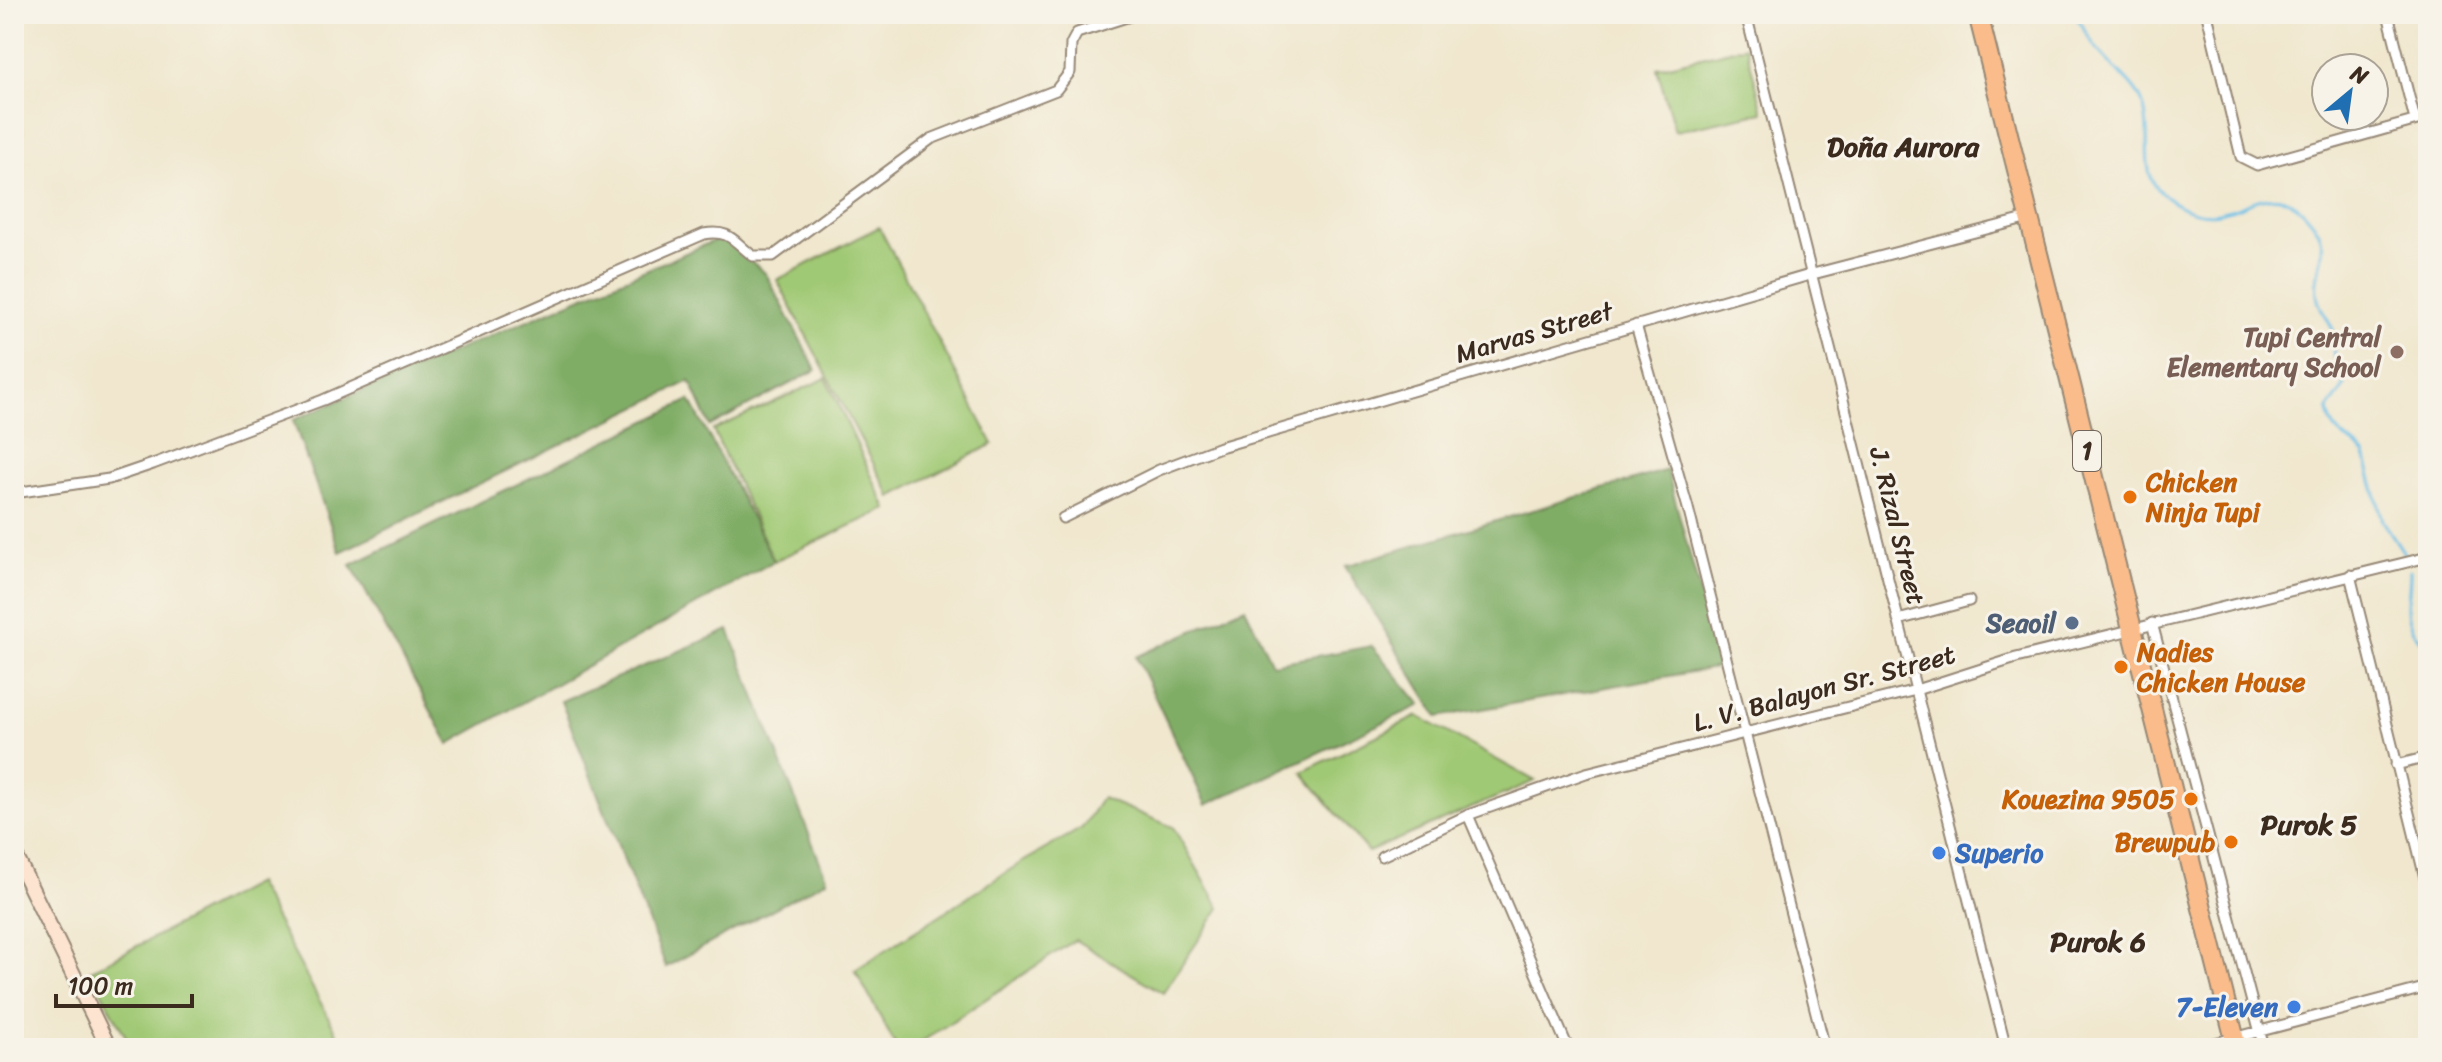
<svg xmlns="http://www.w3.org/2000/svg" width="2442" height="1062" viewBox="0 0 2442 1062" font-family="Sriracha,sans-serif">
<rect width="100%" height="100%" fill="#f7f3e8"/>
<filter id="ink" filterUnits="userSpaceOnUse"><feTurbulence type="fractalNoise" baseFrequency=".0125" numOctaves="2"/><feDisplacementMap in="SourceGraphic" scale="16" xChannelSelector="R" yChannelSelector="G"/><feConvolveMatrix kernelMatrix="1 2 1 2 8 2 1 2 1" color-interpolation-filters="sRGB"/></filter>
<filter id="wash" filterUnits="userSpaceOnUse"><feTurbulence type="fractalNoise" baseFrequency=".006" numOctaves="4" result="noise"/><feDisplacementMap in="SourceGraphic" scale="32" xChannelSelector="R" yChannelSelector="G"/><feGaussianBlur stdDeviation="1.8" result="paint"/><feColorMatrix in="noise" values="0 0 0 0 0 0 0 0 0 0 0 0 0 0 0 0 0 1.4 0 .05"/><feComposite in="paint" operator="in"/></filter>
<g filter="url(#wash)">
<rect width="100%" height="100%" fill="#f0e7ce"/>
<path fill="#a0c975" stroke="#6e7a4a" stroke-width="2" d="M1746,46L1763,112L1675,131L1657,68Z
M879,227L993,444L891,497L777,280Z
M826,378L887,509L774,561L713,430Z
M1418,716L1535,781L1368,852L1302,772Z
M1102,798L1173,827L1220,908L1163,993L1075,940L912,1048H897L855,970L1019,864L1082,828Z
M256,883L345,1048H132L90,971Z"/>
<path fill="#80ad66" stroke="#5e6c42" stroke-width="2" d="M723,237L766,274L816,370L710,426L690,381L340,552L293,420Z
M690,400L774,561L449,744L351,565Z
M1667,470L1720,667L1438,717L1345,566Z
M1245,607L1272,664L1372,646L1421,705L1206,805L1136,657Z
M729,630L827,880L666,967L561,701Z"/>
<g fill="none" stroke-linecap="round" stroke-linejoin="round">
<path stroke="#69bee6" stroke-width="3" d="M2075,14C2084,30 2093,46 2106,59C2121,76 2141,89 2145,112C2153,153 2133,183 2182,207C2237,235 2265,164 2310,219C2337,250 2310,268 2318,300C2321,312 2331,321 2334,333C2336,341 2333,349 2335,357C2336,367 2342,376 2345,385L2328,409C2331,437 2350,437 2365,455L2383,521L2406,556
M2410,570C2410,606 2399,619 2428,648"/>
</g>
</g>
<g filter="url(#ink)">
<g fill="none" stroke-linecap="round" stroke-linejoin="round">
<defs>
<path id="street" d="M1746,14L2006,1048
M2207,14L2241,157L2257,165L2428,117
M2388,14L2415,120
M1979,18L1994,14
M1636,325L1688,508L1825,1048
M14,493L109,479L153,464L323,400L704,234C730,229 734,242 753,256H773L931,139L1056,90L1070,72L1071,44L1077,33L1136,14
M1063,518L1159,470L1220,447L1813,274L2029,218
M2350,575L2428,890
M1898,620L1969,601
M2152,623L2264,1048
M2396,765L2428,757
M1468,815L1568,1048
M1382,856L1468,815L1586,773L1916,690L2016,658L2428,557
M2196,1048L2428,987"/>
<path id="secondary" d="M14,853L109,1048"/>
<path id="highway" d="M1978,14L2237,1048"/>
</defs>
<use href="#street" stroke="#968876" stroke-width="13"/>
<use href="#secondary" stroke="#968876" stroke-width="18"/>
<use href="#highway" stroke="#968876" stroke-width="22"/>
<use href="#street" stroke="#fff" stroke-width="9"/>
<use href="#secondary" stroke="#fde4d0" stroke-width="14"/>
<use href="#highway" stroke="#f9bc8a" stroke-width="18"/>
</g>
</g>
<circle fill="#8d6e63" stroke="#f7f3e8" stroke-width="3" cx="2397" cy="352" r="8"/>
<g fill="#e8710a" stroke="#f7f3e8" stroke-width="3">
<circle cx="2130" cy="497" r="8"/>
<circle cx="2121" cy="667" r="8"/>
<circle cx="2191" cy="799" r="8"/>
<circle cx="2231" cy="842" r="8"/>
</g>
<circle fill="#5c6f8a" stroke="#f7f3e8" stroke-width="3" cx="2072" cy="623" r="8"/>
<g fill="#3f7fe0" stroke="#f7f3e8" stroke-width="3">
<circle cx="1939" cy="853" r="8"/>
<circle cx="2294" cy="1007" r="8"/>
</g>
<g text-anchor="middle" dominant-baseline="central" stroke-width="6" stroke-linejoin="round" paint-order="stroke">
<rect fill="#f7f3e8" stroke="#73665b" stroke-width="2" x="2073" y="431" width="28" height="40" rx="6"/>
<g font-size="24" font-weight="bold" fill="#3b2a1e">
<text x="2087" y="451">1</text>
</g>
<g font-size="26" fill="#3b2a1e" stroke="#f7f3e8">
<text transform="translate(1534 332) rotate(-16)">Marvas Street</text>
<text transform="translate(1898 526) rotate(76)">J. Rizal Street</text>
<text transform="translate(1824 688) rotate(-15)">L. V. Balayon Sr. Street</text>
</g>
<g font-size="26" font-weight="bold" fill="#785e54" stroke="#f7f3e8" text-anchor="end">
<text x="2381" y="337">Tupi Central<tspan x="2381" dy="30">Elementary School</tspan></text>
</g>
<g font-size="26" font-weight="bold" fill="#c56008" stroke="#f7f3e8" text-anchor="start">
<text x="2146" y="482">Chicken<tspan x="2146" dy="30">Ninja Tupi</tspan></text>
<text x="2137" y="652">Nadies<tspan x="2137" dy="30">Chicken House</tspan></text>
<text x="2175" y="799" text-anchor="end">Kouezina 9505</text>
<text x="2215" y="842" text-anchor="end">Brewpub</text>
</g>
<g font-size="26" font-weight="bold" fill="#4e5e75" stroke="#f7f3e8" text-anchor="end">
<text x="2056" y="623">Seaoil</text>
</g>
<g font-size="26" font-weight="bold" fill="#366cbe" stroke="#f7f3e8" text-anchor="start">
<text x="1955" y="853">Superio</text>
<text x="2278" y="1007" text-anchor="end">7-Eleven</text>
</g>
<g font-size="28" font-weight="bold" fill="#3b2a1e" stroke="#f7f3e8">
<text x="1903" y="146">Doña Aurora</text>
<text x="2309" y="824">Purok 5</text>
<text x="2098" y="941">Purok 6</text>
</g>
</g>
<rect width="2442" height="1062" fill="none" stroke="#f7f3e8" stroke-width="48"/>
<g transform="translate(2350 92) rotate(29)"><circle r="38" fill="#f7f3e8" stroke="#aca397" stroke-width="2"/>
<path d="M0-6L14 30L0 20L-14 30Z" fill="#1f6fb2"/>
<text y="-12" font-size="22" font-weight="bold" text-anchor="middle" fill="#3b2a1e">N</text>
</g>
<path d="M56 994v12h136v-12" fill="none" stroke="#3b2a1e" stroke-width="4"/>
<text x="68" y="994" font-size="24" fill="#3b2a1e" stroke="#f7f3e8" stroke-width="6" paint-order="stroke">100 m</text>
</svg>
